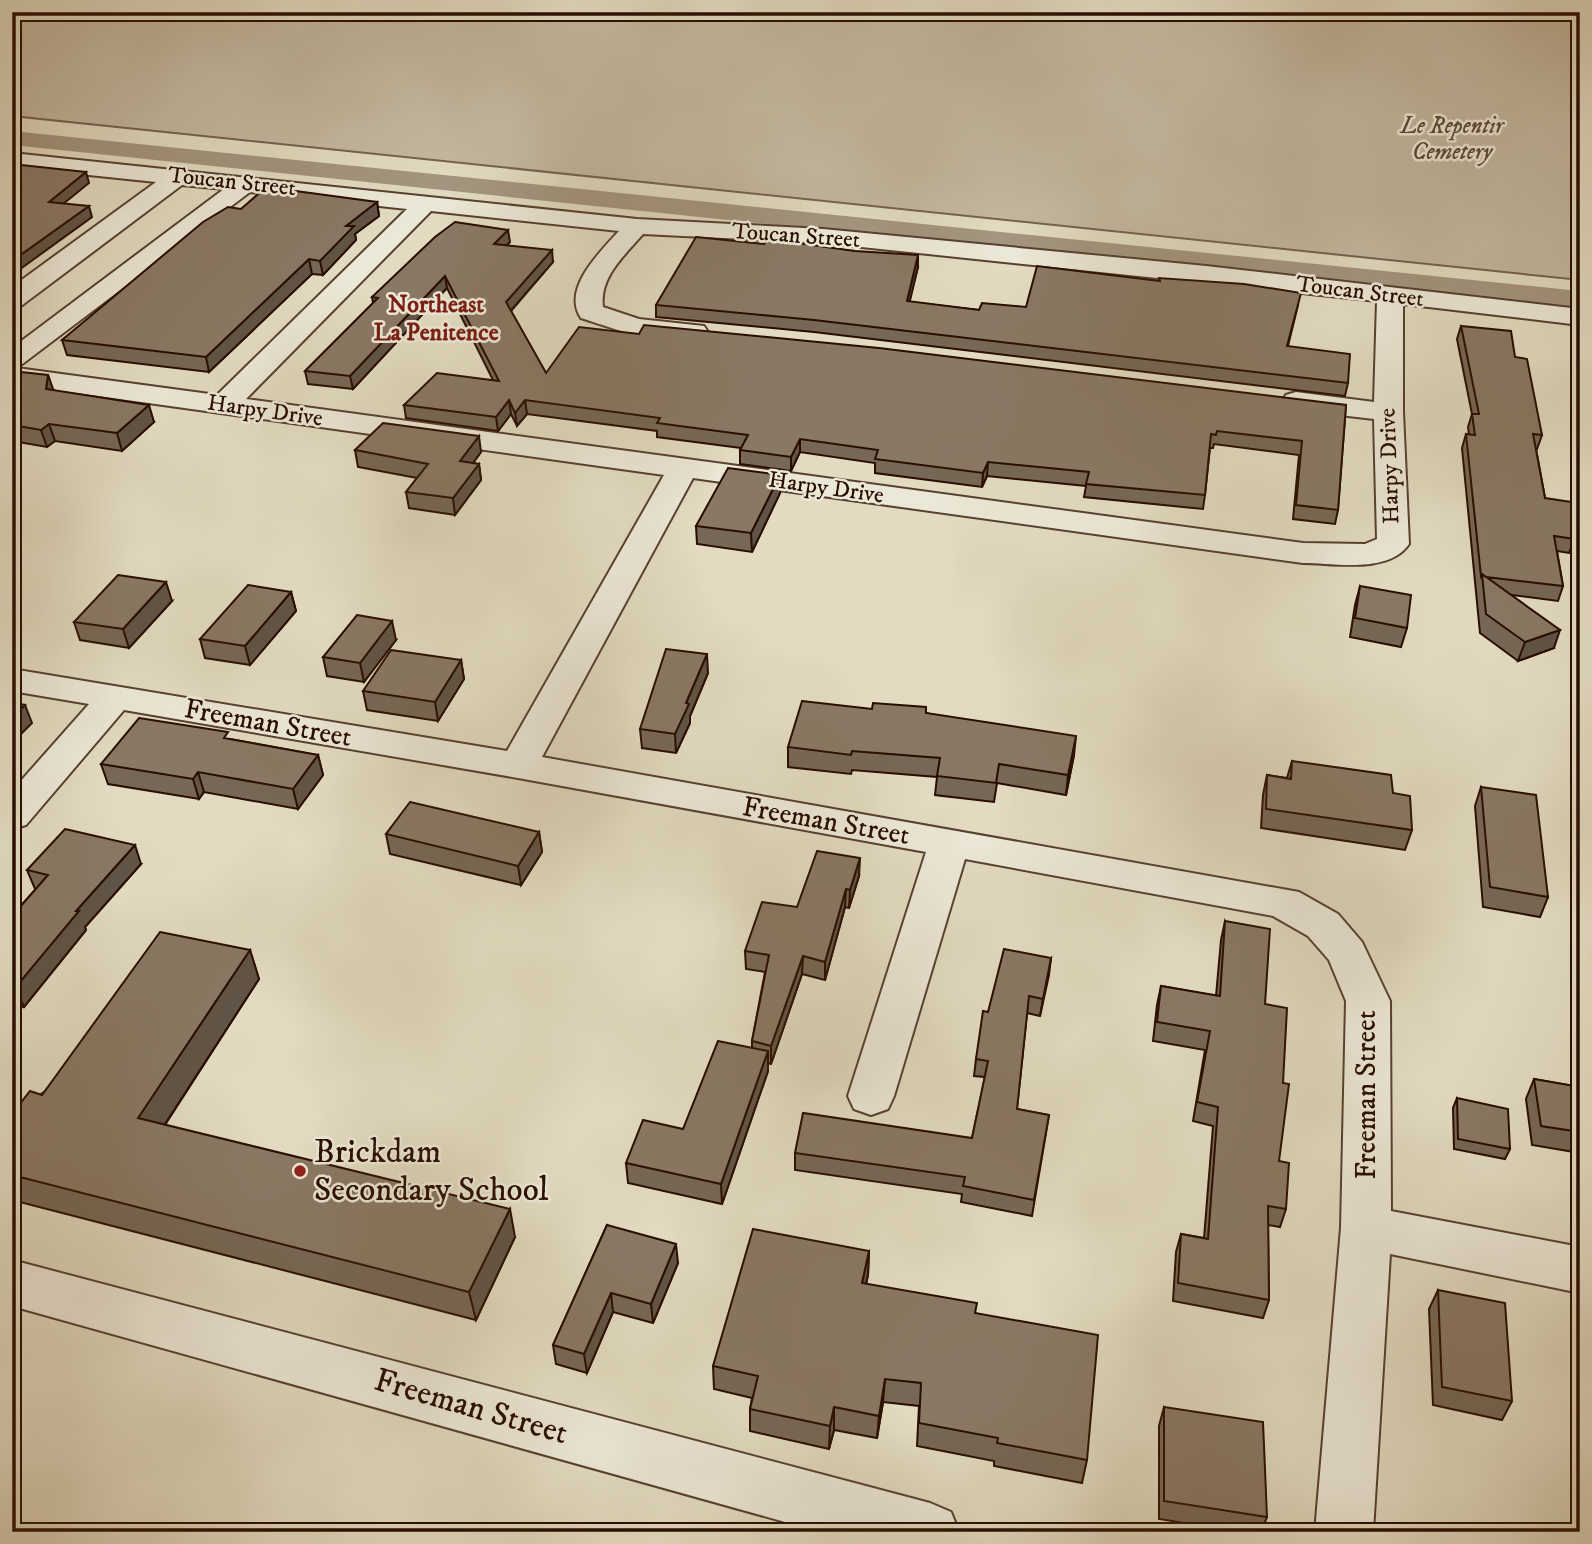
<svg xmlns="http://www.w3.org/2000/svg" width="1592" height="1544" viewBox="0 0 1592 1544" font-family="'IM FELL DW Pica',serif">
<rect width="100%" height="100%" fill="#e2dbc1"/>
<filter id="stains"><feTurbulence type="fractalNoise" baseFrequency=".00286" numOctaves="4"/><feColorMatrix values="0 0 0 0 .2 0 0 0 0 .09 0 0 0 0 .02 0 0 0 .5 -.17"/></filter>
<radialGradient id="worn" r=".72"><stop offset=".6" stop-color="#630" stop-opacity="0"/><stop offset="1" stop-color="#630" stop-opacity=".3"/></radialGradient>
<path fill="#c3b8a0" stroke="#766250" stroke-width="2" d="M12,12H1580V280L12,116Z"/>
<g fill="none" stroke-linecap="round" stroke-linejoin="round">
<path fill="#a3957f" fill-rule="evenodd" d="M12,131L1580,291V309L12,145Z"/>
<defs>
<path id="minor" d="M12,153L637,219L823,229L1206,266L1580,309V325L1403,304V412L1409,544C1389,574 1334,563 1303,563L693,478L542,757L1299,892L1338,914L1362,942L1390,1001L1391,1211L1580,1247V1293L1390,1254L1373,1532H1315L1341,1228L1346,1001L1329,960L1308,936L1273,916L965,859L894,1096L888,1109L871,1115L854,1109L848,1096L926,852L518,778L124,710L26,825L12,829V791L89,704L12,691V669L507,751L664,475L12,384V348L224,189L182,185L21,306L12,308V287L156,182L12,167ZM250,192L407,209L217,395L17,368ZM431,211L619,231C601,251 561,289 581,318C618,330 664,348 704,338L708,332L704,326L639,319L603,307C599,277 625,255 643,234L823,243L1377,301L1374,402L1296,392L1286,395L1282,401L1286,407L1296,410L1374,419L1377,539L1365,544L1303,543L246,399Z
M12,1260L930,1503L951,1512L959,1532H821L12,1306Z"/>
</defs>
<use href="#minor" stroke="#574030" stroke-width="4"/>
<use href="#minor" fill="#ece8d7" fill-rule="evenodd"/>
</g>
<path fill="#766756" stroke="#290d00" stroke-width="2" d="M377,202L379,216L355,234L356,240L323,275L312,274L209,372L67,355L62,340L241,209Z
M510,242L507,245L553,262L511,311L546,373L1346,405L1338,510L1335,524L1293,519L1299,455L1214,444L1213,448H1210L1205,495L1203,509L1084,497L1086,486L987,476L982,487L875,473V463L800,452L791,471L740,464V450L741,448L657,437V431L527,414L517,426L511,414L498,431L406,418L404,405L493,380L447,288L353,389L308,384L305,371L373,303L372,297Z
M918,267L909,302L979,310L1026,307L1298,305L1288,346L1348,383L1345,396L814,332L656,317V305Z
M1461,326L1515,357L1542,435L1537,449H1536L1545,498L1575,539L1569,553L1557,551L1563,586L1558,601L1512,595L1554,648L1518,661L1480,633L1462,448L1466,434H1469L1468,427L1472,414L1457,339Z
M48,375L53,390L154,422L122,451L55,441L47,447L12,441V379Z
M355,450L481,452L473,463L479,464L481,480L455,515L409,508L406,492L417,478L358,467Z
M780,475V493L752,552L697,544L696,526Z
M1360,586L1407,628L1401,647L1350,637L1355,605Z
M291,592L296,611L250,665L205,658L200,639Z
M172,601L129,648L80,640L74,622Z
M396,640L364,682L327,676L323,657Z
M461,660L464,679L438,721L367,710L363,691Z
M708,673L690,716V723L676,753L642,748L640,729Z
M872,709L926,713L1074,755L1066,795L997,783L994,802L935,795L937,777L852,770L851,774L788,767V747Z
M230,739L318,755L323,775L298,809L204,792L199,799L108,784L101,764Z
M1292,761L1412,830L1405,850L1261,828L1263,795L1267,775L1287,778Z
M1481,787L1548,897L1540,917L1483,907L1475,806Z
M539,832L542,852L521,885L390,854L386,834Z
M141,864L85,927L86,930L24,1007L12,1004V916L36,889H35L27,870Z
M859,876L849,908L845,907L825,980L802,974L771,1064L768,1063V1071L722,1204L628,1183L626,1163L683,1129L752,1048V1041L765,972L746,969L745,951L797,907Z
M1225,921L1265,1004L1279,1161L1286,1209L1280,1227L1268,1225L1269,1300L1263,1318L1173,1301L1176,1252L1181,1234L1204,1238L1213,1126L1193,1121L1205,1050L1153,1041L1157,1005L1161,986L1216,996L1221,940Z
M250,950L259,979L165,1125L515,1237L476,1320L12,1200V1114Z
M1051,958L1040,1016L1027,1013L1017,1109L1049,1115L1032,1216L961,1202L962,1194L795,1170V1153L972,1138L985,1077L974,1076L976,1059L988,1012Z
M1534,1079L1580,1087V1153L1532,1145L1526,1099Z
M1457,1098L1510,1149L1505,1159L1454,1149L1453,1108Z
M607,1225L678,1263L653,1323L613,1312L587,1373L556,1364L553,1345Z
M869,1251L868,1275L866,1284L975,1313L1087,1460L1082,1483L994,1466V1461L917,1446L919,1406L883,1402L877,1438L834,1430L829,1449L750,1431V1409L752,1398L714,1389L713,1366Z
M1438,1290L1512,1401L1502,1420L1433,1405L1429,1309Z
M1164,1407L1267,1517L1261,1532H1241L1159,1519V1426Z"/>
<path fill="#605446" stroke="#290d00" stroke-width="2" d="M86,172L89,183L52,213L49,202Z
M377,202L379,216L355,234L356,240L323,275L320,261L346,226Z
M89,206L92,217L12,275V261Z
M508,230L510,242L495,256L494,244Z
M552,250L553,262L507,315L506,302Z
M918,255V267L907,313V301Z
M309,259L312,274L209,372L206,357Z
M445,276L447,288L353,389L350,376Z
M48,375L54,392L46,389Z
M509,400L511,414L498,431L496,417Z
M525,400L527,414L517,426L515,413Z
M149,405L154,422L122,451L117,433Z
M49,424L55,441L47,447L41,430Z
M479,436L481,452L463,477L460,461Z
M800,439V452L791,471V457Z
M988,462L987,476L982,487L983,473Z
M479,464L481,480L455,515L453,498Z
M780,475V493L752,552L751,533Z
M166,582L172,601L129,648L123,629Z
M291,592L296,611L250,665L245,646Z
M392,621L396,640L364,682L360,663Z
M1560,630L1554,648L1518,661L1525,642Z
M707,654L708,673L690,716V723L676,753L675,734L686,703Z
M461,660L464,679L438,721L435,702Z
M25,705L32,723L12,743V717Z
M1076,736L1074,755L1066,795L1068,775Z
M318,755L323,775L298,809L293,789Z
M198,772L204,792L199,799L193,779Z
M539,832L542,852L521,885L518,866Z
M135,845L141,864L85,927L86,930L24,1007L15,988L76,911Z
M860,858L859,876L849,908L850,890Z
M846,889L845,907L825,980V962Z
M250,950L259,979L150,1147L138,1118Z
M803,956L802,974L771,1064V1046Z
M1051,958L1049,975L1040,1016L1043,999Z
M768,1051V1071L722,1204L721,1184Z
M510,1209L515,1237L476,1320L469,1292Z
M676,1244L678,1263L653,1323L651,1304Z
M869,1251L868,1275L861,1306L862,1283Z
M611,1293L613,1312L587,1373L584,1354Z
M885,1379L883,1402L877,1438L879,1416Z
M834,1407V1430L829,1449L830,1426Z"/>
<path fill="#897864" stroke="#290d00" stroke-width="2" d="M12,164L86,172L49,202L89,206L12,261Z
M266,187L377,202L346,226H354L320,261L309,259L206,357L62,340L203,222L228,207L241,209Z
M455,222L508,230L494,244L552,250L506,302L546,373L579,327L639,334L644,325L879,348L1346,405L1338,510L1296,505L1302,441L1217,431L1216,435L1211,434L1205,495L1086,484L1089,472L988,462L983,473L875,459L878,450L800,439L791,457L740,450L748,435L657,423L660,418L525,400L515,413L509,400L496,417L404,405L437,373L499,381L445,276L350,376L305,371L378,298L372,297L435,237Z
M696,237L764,244L768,239L855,251L918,255L907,301L979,310L982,303L1026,307L1037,266L1160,281L1159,278L1244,284L1301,293L1287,346L1350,354L1348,383L814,320L656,305Z
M1461,326L1511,331L1515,357L1527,359L1542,435L1533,434L1545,498L1572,502L1575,539L1554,536L1563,586L1486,577L1482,574L1481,576L1466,434L1475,435L1472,414H1479Z
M21,372L48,375L46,389L149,405L117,433L49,424L41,430L12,425V379Z
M383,423L479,436L460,461L479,464L453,498L406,492L428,464L355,450Z
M728,468L780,475L751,533L696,526Z
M1482,574L1560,630L1525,642L1486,614Z
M118,575L166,582L123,629L74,622Z
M248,585L291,592L245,646L200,639Z
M1360,586L1411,595L1407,628L1355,618Z
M357,615L392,621L360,663L323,657Z
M666,649L707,654L686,703L689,704L675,734L640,729Z
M391,650L461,660L435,702L363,691Z
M802,701L872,709L873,703L926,707V713L1076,736L1068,775L999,764L996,783L937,776L940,758L852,751L851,755L788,747Z
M12,702L25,705L12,717Z
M139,718L228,732L224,738L318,755L293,789L198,772L193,779L101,764Z
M1292,761L1391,775L1393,793L1410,796L1412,830L1266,809L1267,775L1291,779Z
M1481,787L1536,795L1548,897L1490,887Z
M410,802L539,832L518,866L386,834Z
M65,829L135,845L76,911H79L15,988L12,987V916L48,875L27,870Z
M817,851L860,858L850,890L846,889L825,962L803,956L771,1046L752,1041L769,955L745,951L762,902L797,907Z
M1225,921L1270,929L1265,1004L1287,1008L1283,1083L1289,1084L1279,1161L1289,1163L1286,1209L1268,1206L1269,1300L1178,1283L1181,1234L1208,1239L1218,1107L1197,1102L1210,1031L1157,1022L1161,986L1220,996Z
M160,932L250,950L138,1118L510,1209L469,1292L12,1175V1114L30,1091L42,1095Z
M1004,949L1051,958L1043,999L1029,996L1017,1109L1049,1115L1034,1200L963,1186L965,1177L795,1153L803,1113L972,1138L988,1061L976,1059L983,1011L988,1012Z
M718,1041L768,1051L721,1184L626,1163L643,1120L683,1129Z
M1534,1079L1580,1087V1132L1541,1126Z
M1457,1098L1508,1109L1510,1149L1458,1139Z
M607,1225L676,1244L651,1304L611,1293L584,1354L553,1345Z
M753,1229L869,1251L862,1283L977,1303L975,1313L1098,1335L1087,1460L997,1443L998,1438L919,1423L921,1383L885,1379L879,1416L834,1407L830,1426L750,1409L758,1376L713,1366Z
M1438,1290L1505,1303L1512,1401L1442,1387Z
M1164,1407L1263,1422L1267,1517L1164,1501Z"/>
<circle fill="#8f2418" stroke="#ece8d7" stroke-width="2.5" cx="300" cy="1171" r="7"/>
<g text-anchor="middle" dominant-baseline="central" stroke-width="5" stroke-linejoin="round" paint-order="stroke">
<g font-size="23" font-style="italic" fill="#5f4938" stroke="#ece8d7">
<text x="1452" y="126">Le Repentir<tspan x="1452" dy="26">Cemetery</tspan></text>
</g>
<g font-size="23" fill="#290d00" stroke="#ece8d7">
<text transform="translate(232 182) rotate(6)">Toucan Street</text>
<text transform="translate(796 236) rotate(4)">Toucan Street</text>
<text transform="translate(1360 292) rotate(7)">Toucan Street</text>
<text transform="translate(265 411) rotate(8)">Harpy Drive</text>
<text transform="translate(1390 466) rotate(-92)">Harpy Drive</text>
<text transform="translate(826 488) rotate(8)">Harpy Drive</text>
</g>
<g font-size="24" font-weight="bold" fill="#7a1f14" stroke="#ece8d7">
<text x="436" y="305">Northeast<tspan x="436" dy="28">La Penitence</tspan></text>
</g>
<g font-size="28" fill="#290d00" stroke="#ece8d7">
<text transform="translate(268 723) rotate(10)">Freeman Street</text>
<text transform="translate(826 821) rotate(10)">Freeman Street</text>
<text transform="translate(1366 1095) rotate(-90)">Freeman Street</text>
</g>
<g font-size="33" fill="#290d00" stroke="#ece8d7" text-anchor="start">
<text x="314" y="1152">Brickdam<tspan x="314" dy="38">Secondary School</tspan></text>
</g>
<g font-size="33" fill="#290d00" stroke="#ece8d7">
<text transform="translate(471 1407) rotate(16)">Freeman Street</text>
</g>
</g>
<rect width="1592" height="1544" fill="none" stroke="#e2dbc1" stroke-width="42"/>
<rect x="14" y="14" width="1564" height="1516" fill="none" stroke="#290d00" stroke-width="3.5"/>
<rect x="21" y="21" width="1550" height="1502" fill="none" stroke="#290d00" stroke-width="2"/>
<rect width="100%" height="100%" filter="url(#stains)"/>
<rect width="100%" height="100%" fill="url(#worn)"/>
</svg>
